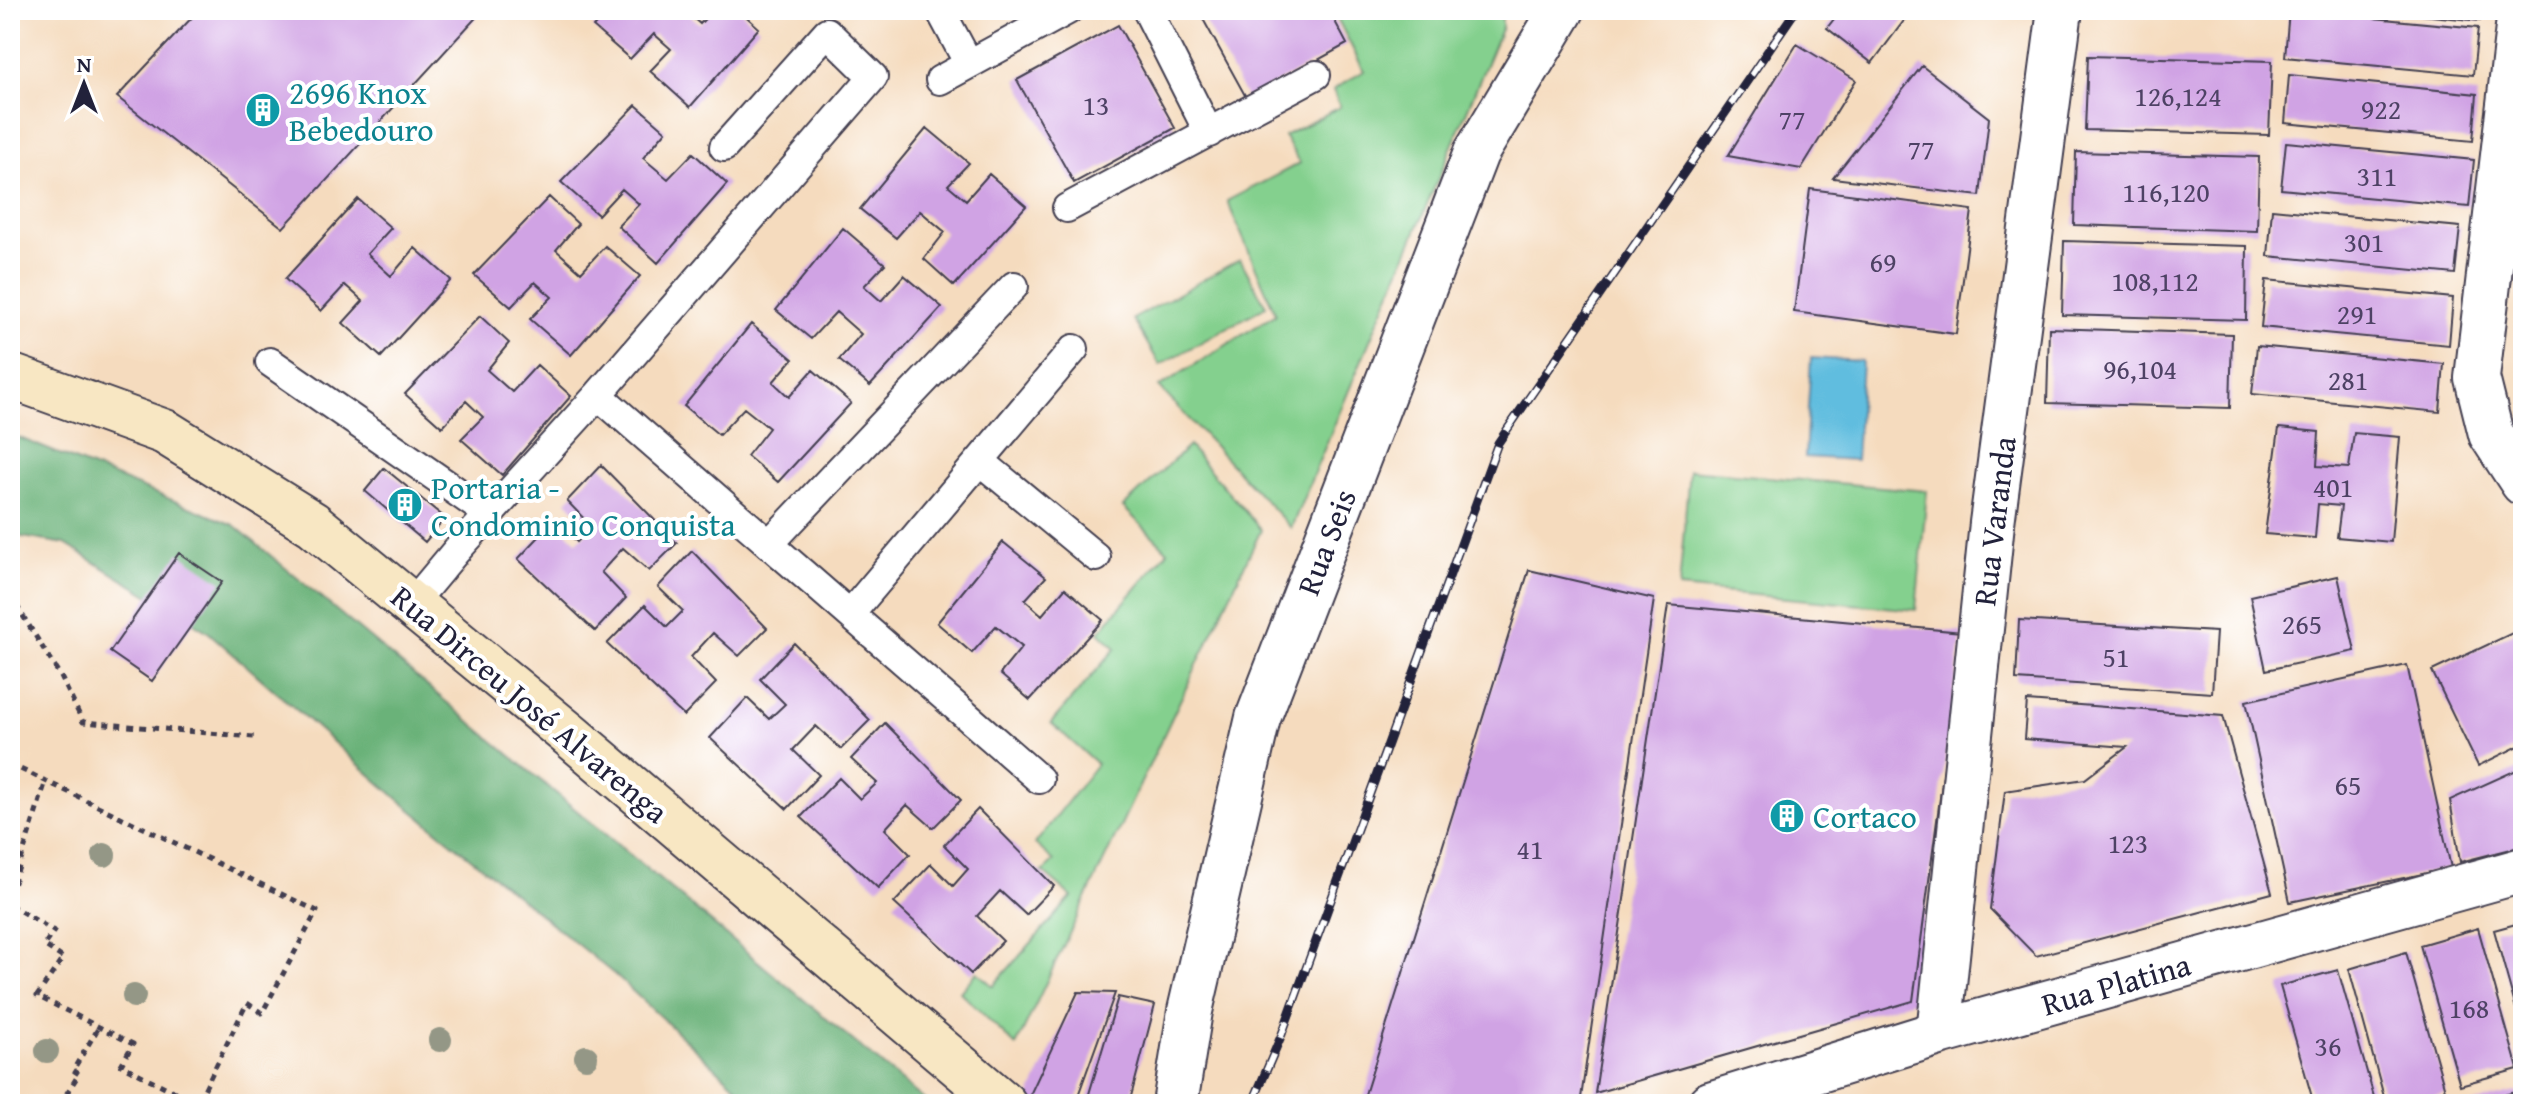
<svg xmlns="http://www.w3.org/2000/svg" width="2533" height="1114" viewBox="0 0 2533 1114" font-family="'Gentium Book Plus',serif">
<rect width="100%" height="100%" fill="#fff"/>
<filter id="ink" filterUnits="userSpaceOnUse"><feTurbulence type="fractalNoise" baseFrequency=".0125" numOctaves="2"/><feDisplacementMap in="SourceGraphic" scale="16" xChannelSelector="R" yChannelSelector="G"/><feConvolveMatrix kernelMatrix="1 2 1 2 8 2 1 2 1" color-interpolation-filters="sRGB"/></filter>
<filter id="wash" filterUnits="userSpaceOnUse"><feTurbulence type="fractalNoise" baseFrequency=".006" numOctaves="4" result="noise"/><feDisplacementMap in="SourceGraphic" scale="32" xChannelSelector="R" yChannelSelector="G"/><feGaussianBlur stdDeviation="1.8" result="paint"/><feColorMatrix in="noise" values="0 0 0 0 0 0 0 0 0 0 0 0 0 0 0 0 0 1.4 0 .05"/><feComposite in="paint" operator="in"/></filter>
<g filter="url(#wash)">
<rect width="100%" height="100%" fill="#f5dbbe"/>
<path fill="#84d08e" stroke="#537964" stroke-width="2" d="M1333,10H1502V27L1291,528L1159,387L1276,314L1227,201L1300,163L1284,136L1340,107L1333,90L1364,71Z
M1240,259L1266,306L1160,365L1133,319Z
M1189,446L1261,530L1016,1046L960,992L977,972L993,986L1072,897L1043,872L1054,861L1035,844L1097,764L1051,723L1116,648L1099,632L1168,551L1123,507Z
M1689,470L1927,491L1916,610L1679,588Z"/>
<path fill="#6bb279" stroke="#466a5a" stroke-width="2" d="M10,434L234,525L929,1104H755L615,975L398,799L208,632L65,544L10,535Z"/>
<path fill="#61bddf" stroke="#42708d" stroke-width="2" d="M1811,358L1862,361L1856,460L1805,457Z"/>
<g id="blocks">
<path fill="#d0a3e4" d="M199,10H483L283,228L117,97Z
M609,10H684L700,24L713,10H739L759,28L690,107L650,71L671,49L654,34L630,59L593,27Z
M1198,10H1329L1347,44L1247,99Z
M1841,10H1912L1872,63L1827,28Z
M2289,10L2478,28L2473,75L2285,57Z
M2392,10H2481L2480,21L2392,12Z
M1118,25L1175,128L1074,183L1017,80Z
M1797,44L1856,80L1801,169L1728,156Z
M2088,56L2272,61L2269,135L2085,130Z
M1922,66L1989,118L1980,196L1833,178Z
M2289,75L2477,94L2473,141L2285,123Z
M636,105L666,131L643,158L668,179L693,153L727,184L658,263L618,226L639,204L622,189L598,215L561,182Z
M927,128L969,163L948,185L966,200L989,174L1026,206L954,286L924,259L945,232L920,211L896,238L860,209Z
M2286,142L2474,160L2469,207L2281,189Z
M2076,152L2259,157L2257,231L2074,225Z
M1810,189L1972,210L1956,334L1794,312Z
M549,197L578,224L556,250L581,272L605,246L640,276L571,355L530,319L552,297L535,282L511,307L474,275Z
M358,199L391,228L367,254L391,276L415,248L451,280L381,357L343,323L363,301L345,285L321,311L285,279Z
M2272,209L2460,227L2455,274L2268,256Z
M843,228L885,264L864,286L881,301L904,275L942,307L870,386L839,360L861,334L836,312L811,339L776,310Z
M2064,241L2247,246L2246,320L2062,315Z
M2266,280L2453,298L2449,345L2261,327Z
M480,316L509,343L487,370L512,392L537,365L571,396L502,475L461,439L483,417L466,401L442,427L405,394Z
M751,324L793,359L773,382L789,397L813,370L851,403L778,482L747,456L769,428L744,408L719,435L684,406Z
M2049,328L2232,334L2230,408L2047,403Z
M2257,346L2444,364L2440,412L2252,394Z
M2279,428L2319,432L2317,466L2349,468L2354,433L2400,437L2391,542L2337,537L2341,506L2318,504L2315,538L2265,534Z
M601,465L677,543L649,571L623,548L601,572L626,598L595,631L518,559L555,520L577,542L592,527L567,501Z
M384,468L445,518L425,542L365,491Z
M1003,542L1046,577L1025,600L1042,615L1065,588L1103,620L1030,700L1000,674L1022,647L996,626L972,653L937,623Z
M692,551L767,628L739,656L713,633L691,657L716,683L684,716L607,644L645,605L667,627L683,611L658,587Z
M179,553L222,582L152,681L110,652Z
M1529,570L1654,599L1581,1098L1562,1104H1362Z
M2338,576L2355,651L2266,670L2250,596Z
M1668,605L1962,632L1913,1001L1595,1093Z
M2019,620L2216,632L2212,693L2016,680Z
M2523,628V744L2478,766L2432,671Z
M794,643L870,720L841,749L816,726L793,750L819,775L787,809L710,738L747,698L769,719L785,704L760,679Z
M2407,665L2451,868L2290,902L2246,701Z
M2027,701L2223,716L2272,893L2036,956L1990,909L2005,791L2085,779L2127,747L2024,739Z
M885,723L961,800L933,828L907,805L885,829L910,854L878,888L801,817L839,778L860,799L877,783L851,759Z
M2523,767V846L2460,862L2450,800Z
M978,809L1054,886L1026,915L1000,891L977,916L1003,941L971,974L894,903L931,864L953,886L968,869L944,845Z
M2523,922V1030H2522L2494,930Z
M2478,928L2518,1069L2460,1085L2420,945Z
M2406,952L2446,1093L2407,1104H2386L2349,969Z
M2338,970L2376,1104H2314L2280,986Z
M1078,992L1115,993L1075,1104H1033L1028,1099Z
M1118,997L1155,1005L1129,1104H1086Z
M2523,1090V1104H2472V1103Z"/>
</g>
</g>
<g filter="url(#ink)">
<use href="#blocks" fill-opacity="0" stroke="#423e4f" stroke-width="2"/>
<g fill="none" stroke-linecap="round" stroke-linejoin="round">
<defs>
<path id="lane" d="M940,10L969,64
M1147,10L1209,133
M940,80L1068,10
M1067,208L1316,75
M270,362L489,514
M598,395L1039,779
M980,461L1096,557
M769,544L1014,286
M411,605L456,551L598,395L873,77L827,32L724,147
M850,614L1074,349"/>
<path id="street" d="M2520,10L2477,378L2491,434L2523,483
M1939,1033L1992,523L2060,10
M1175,1104L1190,1011L1258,718L1476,153L1562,10
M1710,1104L1939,1033L2523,870"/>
<path id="secondary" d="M10,376L165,432L313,524L571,736L1004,1104"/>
</defs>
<use href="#lane" stroke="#423e4f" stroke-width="32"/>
<use href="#street" stroke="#423e4f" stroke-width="48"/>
<use href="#secondary" stroke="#423e4f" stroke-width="48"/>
<path stroke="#423e4f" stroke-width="5" stroke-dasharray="6 6" stroke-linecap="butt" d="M10,595L61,677L83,722L254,737
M10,764L317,911L262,1013L247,1003L197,1104
M10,895L46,781
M10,905L54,931L44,945L63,958L37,996L133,1044L121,1065L197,1103
M60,1104L79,1074L73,1070L99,1027"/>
<use href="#lane" stroke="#fff" stroke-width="28"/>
<use href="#street" stroke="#fff" stroke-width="44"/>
<use href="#secondary" stroke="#f8e7c3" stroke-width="44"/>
<defs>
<path id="rail" d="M1252,1104L1282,1034L1498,443L1796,10"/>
</defs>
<use href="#rail" stroke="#22223b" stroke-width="9"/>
<use href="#rail" stroke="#fff" stroke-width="6" stroke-dasharray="18" stroke-linecap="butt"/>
</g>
<g fill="#949786">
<circle cx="104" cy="855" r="12"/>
<circle cx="134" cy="996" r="12"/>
<circle cx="440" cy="1040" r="12"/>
<circle cx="47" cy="1051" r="12"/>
<circle cx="586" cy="1057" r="12"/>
</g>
</g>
<defs>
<symbol id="building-disc" viewBox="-11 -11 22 22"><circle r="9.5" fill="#0f9aa8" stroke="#fff"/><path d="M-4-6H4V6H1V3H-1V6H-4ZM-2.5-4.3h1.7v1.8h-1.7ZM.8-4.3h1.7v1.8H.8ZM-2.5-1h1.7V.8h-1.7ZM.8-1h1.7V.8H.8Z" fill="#fff"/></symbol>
</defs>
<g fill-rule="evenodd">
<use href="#building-disc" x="243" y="90" width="40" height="40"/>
<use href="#building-disc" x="385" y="485" width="40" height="40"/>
<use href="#building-disc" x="1767" y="796" width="40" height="40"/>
</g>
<g text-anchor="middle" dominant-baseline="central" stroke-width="8" stroke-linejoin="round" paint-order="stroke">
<g font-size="28" fill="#4e4265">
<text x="2178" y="95">126,124</text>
<text x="1096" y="104">13</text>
<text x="2381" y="108">922</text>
<text x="1792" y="118">77</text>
<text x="1921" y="148">77</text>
<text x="2377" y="175">311</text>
<text x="2166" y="191">116,120</text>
<text x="2364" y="241">301</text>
<text x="1883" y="261">69</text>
<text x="2155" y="280">108,112</text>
<text x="2357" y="313">291</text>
<text x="2140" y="368">96,104</text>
<text x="2348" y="379">281</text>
<text x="2333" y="486">401</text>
<text x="2302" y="623">265</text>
<text x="2116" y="656">51</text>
<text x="2348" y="784">65</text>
<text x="2128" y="842">123</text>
<text x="1530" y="848">41</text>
<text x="2469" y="1007">168</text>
<text x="2328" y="1045">36</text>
</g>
<g font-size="32" fill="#0d838f" stroke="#fff" text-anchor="start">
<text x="289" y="92">2696 Knox<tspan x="289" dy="37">Bebedouro</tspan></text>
<text x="431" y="487">Portaria -<tspan x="431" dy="37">Condominio Conquista</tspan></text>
<text x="1813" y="816">Cortaco</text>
</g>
<g font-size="32" fill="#22223b" stroke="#fff">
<text transform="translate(1994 521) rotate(-83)">Rua Varanda</text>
<text transform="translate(1326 542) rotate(-69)">Rua Seis</text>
<text transform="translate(530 704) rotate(40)">Rua Dirceu José Alvarenga</text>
<text transform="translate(2116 984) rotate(-16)">Rua Platina</text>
</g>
</g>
<rect width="2533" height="1114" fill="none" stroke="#fff" stroke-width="40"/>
<g transform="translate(84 84)" stroke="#ffffff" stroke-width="6" paint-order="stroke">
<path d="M0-6L14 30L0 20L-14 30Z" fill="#22223b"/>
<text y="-12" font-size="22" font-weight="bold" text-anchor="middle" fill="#22223b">N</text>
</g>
</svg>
